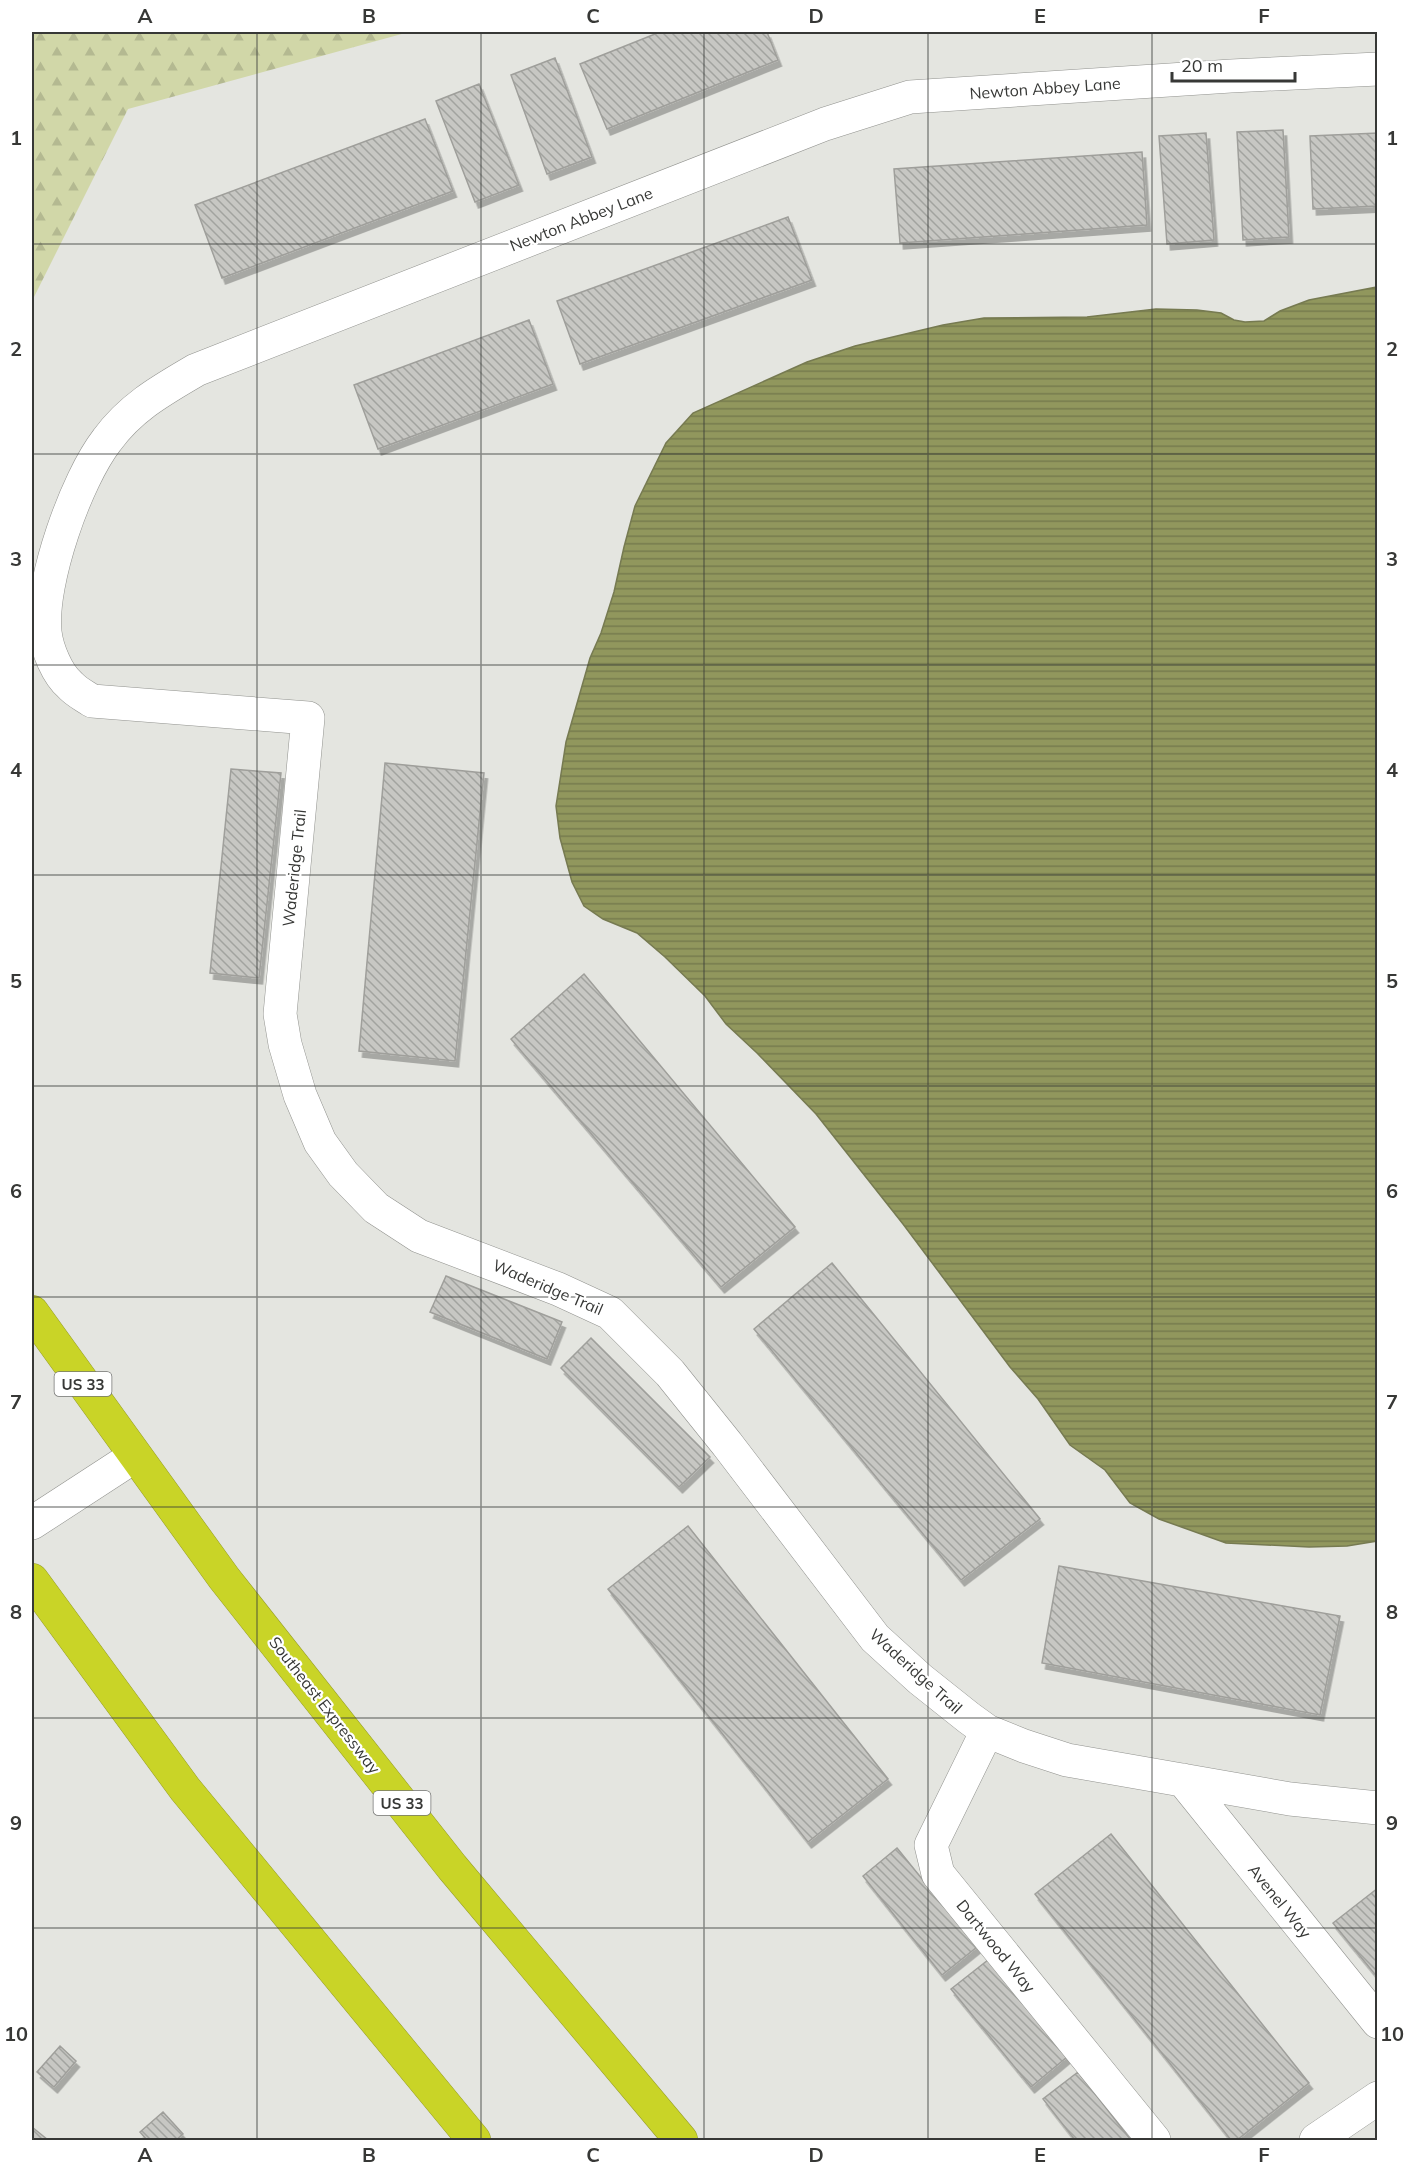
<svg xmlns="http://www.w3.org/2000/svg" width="1409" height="2172" viewBox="0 0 1409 2172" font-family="Mulish,sans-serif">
<defs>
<pattern id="forest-firs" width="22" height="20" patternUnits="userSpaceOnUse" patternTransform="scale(1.5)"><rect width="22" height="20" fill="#d1d7a8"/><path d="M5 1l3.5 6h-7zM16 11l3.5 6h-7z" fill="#b4b991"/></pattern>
<pattern id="water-rules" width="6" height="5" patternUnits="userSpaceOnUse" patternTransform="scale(1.5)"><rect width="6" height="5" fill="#91975d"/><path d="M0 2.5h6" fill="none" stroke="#777c4e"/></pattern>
<pattern id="building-back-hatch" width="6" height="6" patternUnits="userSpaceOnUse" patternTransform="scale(1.5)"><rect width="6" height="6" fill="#c7c7c3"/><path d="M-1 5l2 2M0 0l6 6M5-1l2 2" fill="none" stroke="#a2a39f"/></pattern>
<filter id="shadow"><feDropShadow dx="3.5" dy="6" stdDeviation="0" flood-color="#0004"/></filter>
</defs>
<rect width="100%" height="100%" fill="#e4e5e0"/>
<path fill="url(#forest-firs)" d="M32,32H409L128,109L32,301Z"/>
<path fill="url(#water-rules)" stroke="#767a51" stroke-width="1.5" d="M1377,287V1541L1347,1546L1309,1547L1226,1543L1159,1519L1130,1503L1105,1470L1070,1445L1038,1399L1010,1367L903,1224L816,1114L757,1053L726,1024L705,996L665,957L637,933L603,919L584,906L572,882L560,838L556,806L566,742L590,658L601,633L614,592L624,547L635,506L666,443L693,413L807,362L855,346L943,325L984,318L1087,317L1156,309L1197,310L1221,313L1234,320L1245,322L1264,321L1280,311L1309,300Z"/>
<path fill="url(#building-back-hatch)" stroke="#9f9f9b" stroke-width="1.5" filter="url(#shadow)" d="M660,32H767L778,60L607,129L580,64Z
M555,58L592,157L547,174L511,75Z
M479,84L519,185L475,202L436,101Z
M425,119L453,191L222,278L195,205Z
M1283,130L1289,237L1243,240L1237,132Z
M1206,133L1214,240L1167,244L1159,136Z
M1378,133V206L1313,209L1310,136Z
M1142,152L1147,225L900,243L894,169Z
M788,217L812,280L580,364L557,301Z
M529,320L553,384L378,449L354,385Z
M385,763L484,773L455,1061L359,1051Z
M231,769L281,773L259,978L210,973Z
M584,974L795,1227L721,1287L511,1039Z
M832,1263L1040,1519L961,1580L754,1329Z
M446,1276L562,1322L547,1359L430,1312Z
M591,1338L710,1457L679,1487L561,1368Z
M688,1526L888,1779L808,1842L608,1589Z
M1059,1566L1340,1616L1320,1715L1042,1663Z
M1111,1834L1309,2083L1237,2140H1231L1035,1894Z
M897,1848L977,1947L942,1975L863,1876Z
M1378,1888V1978L1333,1923Z
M988,1960L1067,2057L1031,2087L951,1989Z
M60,2046L76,2061L54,2087L37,2072Z
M1078,2072L1131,2140H1075L1043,2099Z
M163,2112L183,2134L176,2140H147L140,2132Z
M32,2127L48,2140H32Z"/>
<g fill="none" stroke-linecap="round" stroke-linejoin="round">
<defs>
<path id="minor" d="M1378,69L1231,76L910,97L825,124L196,370C162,390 131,407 107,440C76,480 40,582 45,632C47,649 57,674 70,685C76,692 85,696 92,701L308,718L280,1014L285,1044L300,1095L320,1142L343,1174L376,1208L419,1236L558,1289L610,1313L670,1373L727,1444L875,1638L920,1679L969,1718L987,1731L1024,1746L1067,1760L1290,1799L1378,1808
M32,1523L135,1456
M987,1731L931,1845L938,1874L1154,2140
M1183,1780L1378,2022
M1316,2140L1378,2098"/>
<path id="highway" d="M32,1312L224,1578L452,1867L681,2140
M32,1580L185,1789L474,2140"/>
</defs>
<use href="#minor" stroke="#91928e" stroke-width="34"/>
<use href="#highway" stroke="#969d2c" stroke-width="34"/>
<use href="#minor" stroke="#fff" stroke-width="33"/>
<use href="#highway" stroke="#c9d427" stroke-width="33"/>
</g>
<path fill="none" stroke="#373836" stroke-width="1.5" stroke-opacity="0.55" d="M257,32V2140M481,32V2140M704,32V2140M928,32V2140M1152,32V2140M32,244H1378M32,454H1378M32,665H1378M32,875H1378M32,1086H1378M32,1297H1378M32,1507H1378M32,1718H1378M32,1928H1378"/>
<g text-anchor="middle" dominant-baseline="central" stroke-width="4.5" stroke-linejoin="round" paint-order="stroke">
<g fill="#fff" stroke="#737472" stroke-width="1.5">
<rect x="54.5" y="1372" width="57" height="24" rx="4.5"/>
<rect x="373.5" y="1791" width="57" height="24" rx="4.5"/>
</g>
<g font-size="15" font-weight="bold" fill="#373836">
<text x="83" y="1384">US 33</text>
<text x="402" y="1803">US 33</text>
</g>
<g font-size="16" fill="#373836" stroke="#fff">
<text transform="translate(1045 88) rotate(-4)">Newton Abbey Lane</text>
<text transform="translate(581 219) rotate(-21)">Newton Abbey Lane</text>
<text transform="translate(294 868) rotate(-84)">Waderidge Trail</text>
<text transform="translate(548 1287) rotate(23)">Waderidge Trail</text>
<text transform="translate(916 1671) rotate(42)">Waderidge Trail</text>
<text transform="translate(325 1705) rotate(52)">Southeast Expressway</text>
<text transform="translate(1280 1901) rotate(51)">Avenel Way</text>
<text transform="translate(996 1946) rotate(51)">Dartwood Way</text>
</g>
</g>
<rect width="1409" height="2172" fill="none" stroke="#ffffff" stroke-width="66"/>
<path d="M1172 72v9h123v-9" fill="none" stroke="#373836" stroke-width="3"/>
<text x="1181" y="72" font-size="18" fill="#373836" stroke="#ffffff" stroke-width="4.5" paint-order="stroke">20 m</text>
<rect x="33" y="33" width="1343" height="2106" fill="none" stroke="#373836" stroke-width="2"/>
<g font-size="20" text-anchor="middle" font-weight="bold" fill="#373836">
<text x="145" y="23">A</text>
<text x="369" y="23">B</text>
<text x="593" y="23">C</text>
<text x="816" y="23">D</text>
<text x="1040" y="23">E</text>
<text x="1264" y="23">F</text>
<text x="16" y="145">1</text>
<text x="1392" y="145">1</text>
<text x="16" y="356">2</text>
<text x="1392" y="356">2</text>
<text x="16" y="566">3</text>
<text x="1392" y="566">3</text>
<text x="16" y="777">4</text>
<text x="1392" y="777">4</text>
<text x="16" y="988">5</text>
<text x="1392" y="988">5</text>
<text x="16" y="1198">6</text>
<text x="1392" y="1198">6</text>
<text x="16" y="1409">7</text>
<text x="1392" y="1409">7</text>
<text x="16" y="1619">8</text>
<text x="1392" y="1619">8</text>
<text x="16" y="1830">9</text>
<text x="1392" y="1830">9</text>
<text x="16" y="2041">10</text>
<text x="1392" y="2041">10</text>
<text x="145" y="2162">A</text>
<text x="369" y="2162">B</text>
<text x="593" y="2162">C</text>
<text x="816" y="2162">D</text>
<text x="1040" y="2162">E</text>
<text x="1264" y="2162">F</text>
</g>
</svg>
